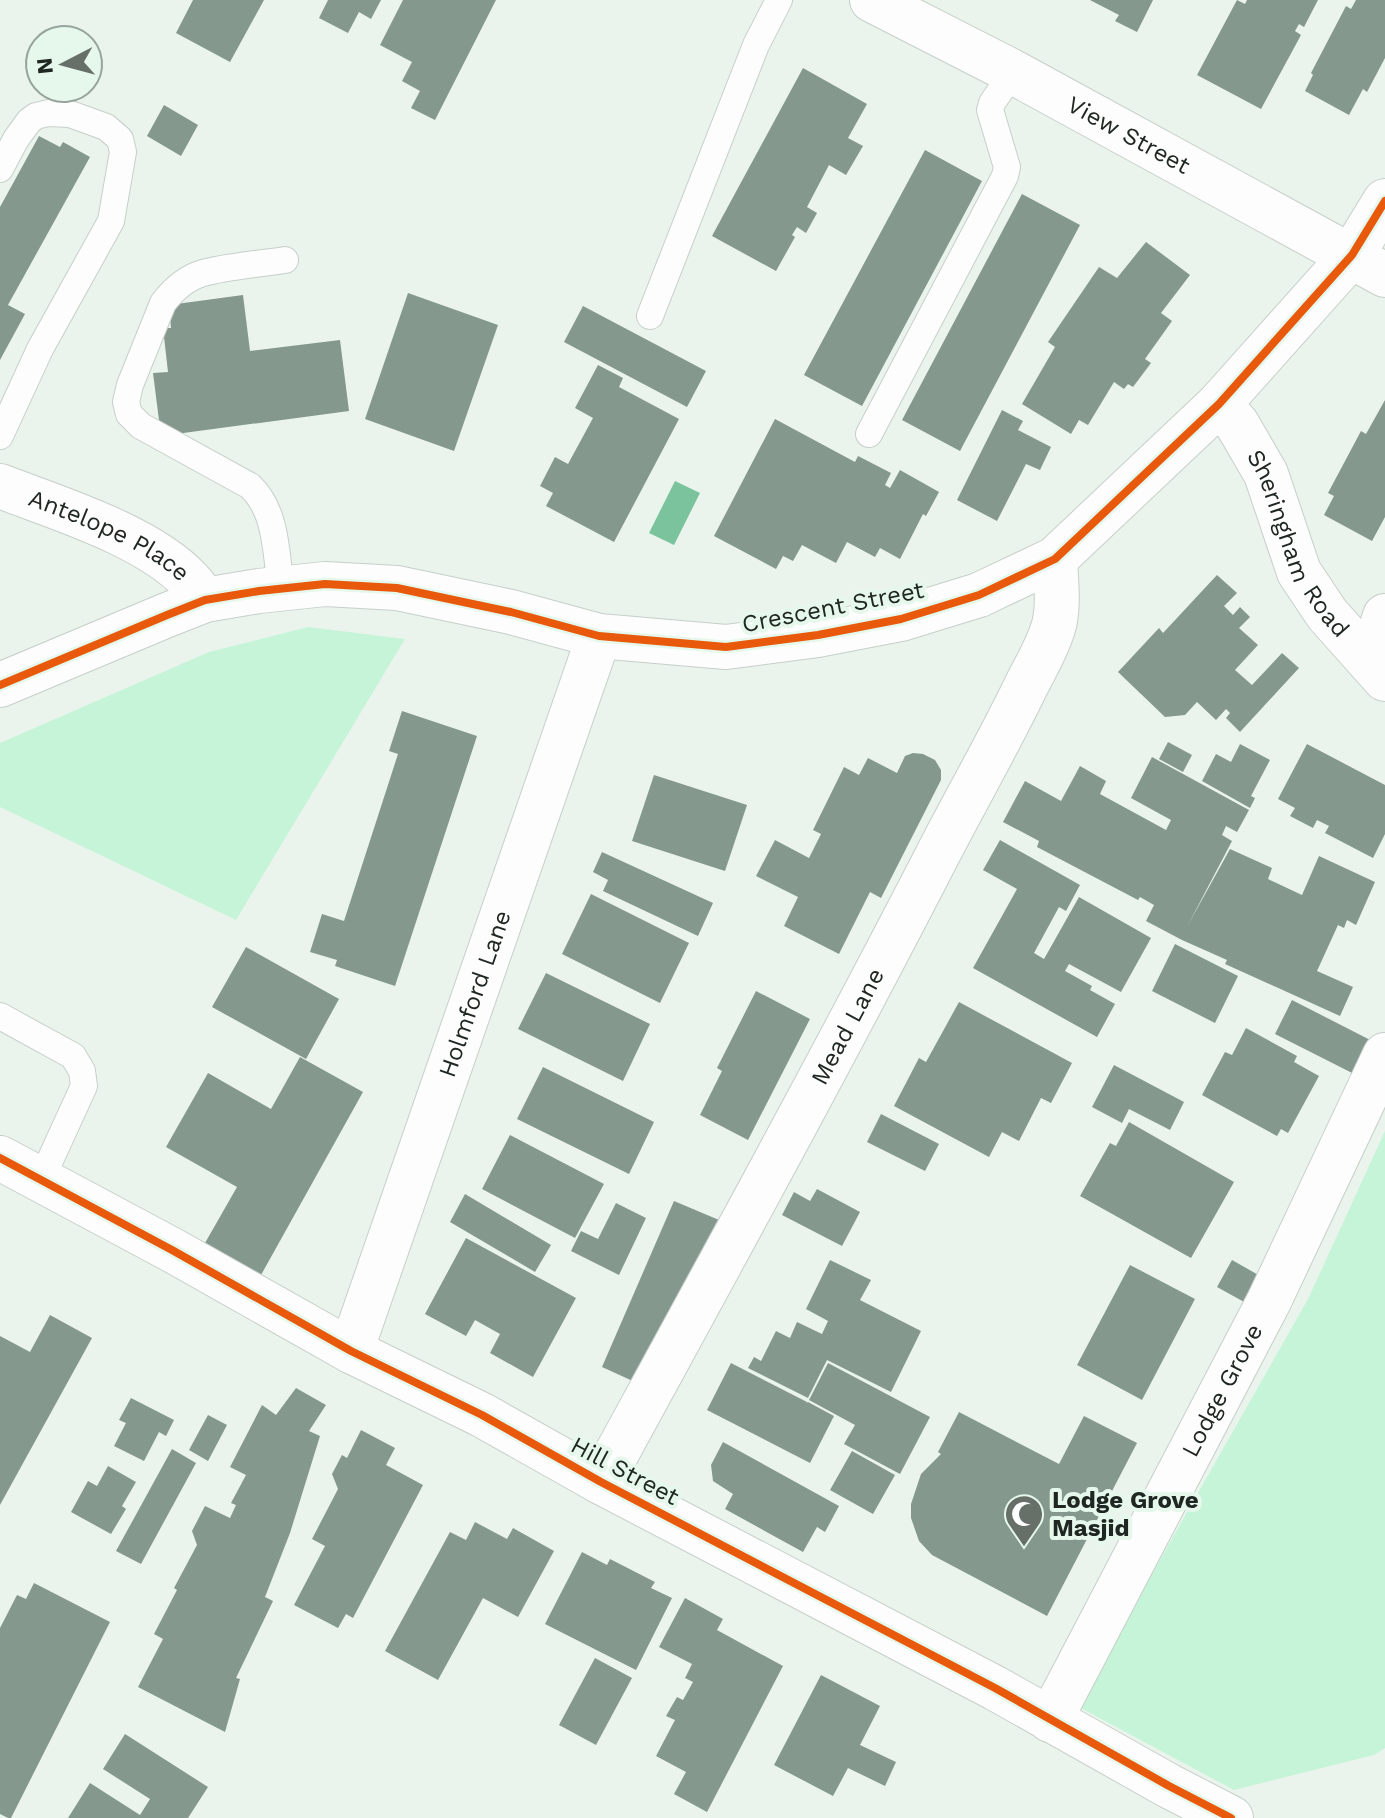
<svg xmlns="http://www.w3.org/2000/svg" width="1385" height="1818" viewBox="0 0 1385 1818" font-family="'Work Sans',sans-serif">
<rect width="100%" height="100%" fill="#eaf4ed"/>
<path fill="#c6f4d8" d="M308,627L405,639L236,920L0,807V743L209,652Z
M1385,1131V1748L1374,1755L1234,1790L1077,1706L1308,1299Z"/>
<path fill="#7ac39c" d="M675,481L700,493L674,545L649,533Z"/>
<path fill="#84988d" d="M193,0H264L230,62L176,33Z
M328,0H381L371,19L359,12L348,33L319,18Z
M403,0H496L435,120L411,108L420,91L402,81L412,62L380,45Z
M1090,0H1153L1137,32L1115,21L1119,15Z
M1237,0L1245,4L1247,0H1318L1304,27L1299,24L1295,31L1301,35L1261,109L1197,75Z
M1356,0H1385V58L1367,92L1363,89L1349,115L1305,91L1313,75L1311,73L1346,6L1351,9Z
M803,68L867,104L848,138L863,146L846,175L829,165L807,207L817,213L806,233L797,227L792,235L795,237L776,271L712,236Z
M164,105L198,125L181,156L147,136Z
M39,136L60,147L63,142L90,157L8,305L25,314L0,360V207Z
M925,150L982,181L862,406L804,375Z
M1022,194L1080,225L960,451L902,420Z
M1146,242L1190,275L1161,313L1172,321L1145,359L1151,363L1133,387L1128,384L1124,389L1114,382L1088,425L1079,420L1071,434L1022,404L1055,347L1048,342L1099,267L1117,278Z
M408,293L498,325L454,451L365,419Z
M243,295L250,351L340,340L349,411L161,436L153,373L168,372L163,328H171L169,305Z
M583,306L706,371L687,407L564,342Z
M598,365L623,378L619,387L679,419L614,542L546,506L553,493L540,486L555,457L568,464L593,418L575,408Z
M1385,400V517L1372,541L1324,515L1334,496L1328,493L1361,431L1366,434Z
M1002,410L1023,421L1018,430L1051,447L1040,470L1026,464L997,521L957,500Z
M775,419L855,462L858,456L891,473L885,485L890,488L900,470L939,492L926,516L923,514L900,559L880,548L875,557L847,542L836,563L802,545L793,561L783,556L776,569L714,536Z
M1217,575L1237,593L1224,606L1233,615L1240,607L1250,617L1239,628L1258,645L1235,670L1252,685L1282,653L1299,668L1240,732L1226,718L1230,713L1226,709L1216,720L1197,702L1185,715L1165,717L1118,672L1159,628L1163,633Z
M402,711L477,736L395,986L335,966L337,960L310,952L322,914L344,921L398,754L389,751Z
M1168,742L1192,755L1183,772L1159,759Z
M1240,744L1270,760L1251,796L1255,798L1250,808L1202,781L1216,754L1231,762Z
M1307,744L1385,785V834L1373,858L1325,833L1329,826L1317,820L1313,828L1290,816L1295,808L1278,799Z
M913,753L923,754L935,760L941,770V780L881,898L870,892L839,954L784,926L798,897L756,876L775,840L809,858L821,834L813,830L844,767L859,775L868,758L897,773L905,756Z
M1152,757L1249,810L1237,832L1226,826L1222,835L1232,841L1188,925L1230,849L1272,868L1268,879L1302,895L1319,856L1375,882L1356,925L1347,920L1344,928L1338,925L1317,971L1353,987L1340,1016L1225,964L1227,960L1182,940L1146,921L1154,905L1140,897L1138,900L1037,847L1039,841L1003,822L1025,781L1061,801L1080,766L1106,781L1100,794L1166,830L1171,820L1131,798Z
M654,775L747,805L725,871L632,841Z
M1000,840L1080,885L1066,911L1059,907L1034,953L1044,959L1079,897L1151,938L1121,992L1069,964L1065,971L1092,986L1090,990L1115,1004L1097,1037L973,968L1017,889L983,870Z
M602,852L713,903L698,936L603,891L608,880L593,872Z
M591,894L689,943L660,1003L562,954Z
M1175,944L1238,976L1215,1023L1152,991Z
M246,947L339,999L306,1059L212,1007Z
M546,973L650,1024L623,1081L518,1029Z
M756,991L810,1019L748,1140L700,1115L722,1071L717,1068Z
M1292,1000L1378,1044L1362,1078L1275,1034Z
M959,1002L1072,1063L1051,1103L1041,1098L1019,1141L1002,1132L989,1157L894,1106L919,1058L926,1062Z
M1246,1028L1297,1056L1294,1062L1319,1076L1288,1133L1281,1129L1277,1136L1202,1095L1225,1052L1232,1055Z
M300,1057L363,1092L261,1275L205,1243L237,1187L166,1147L208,1073L271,1109Z
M1114,1065L1184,1102L1170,1130L1129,1109L1122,1123L1092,1107Z
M543,1067L654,1122L629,1174L517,1119Z
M881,1114L939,1144L925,1171L867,1142Z
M1129,1122L1234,1182L1191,1258L1080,1196L1110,1143L1116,1146Z
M510,1135L604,1184L575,1238L482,1189Z
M817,1189L860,1212L842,1246L782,1215L794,1192L810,1201Z
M465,1194L551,1245L535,1272L450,1222Z
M674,1201L719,1220L646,1387L602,1367Z
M616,1203L646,1218L619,1275L571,1251L581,1231L598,1239Z
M466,1238L576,1298L533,1377L490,1353L500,1334L475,1320L466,1336L425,1314Z
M830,1260L871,1280L860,1300L921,1331L891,1392L827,1360L808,1398L748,1368L754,1357L761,1361L776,1331L790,1338L797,1322L822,1334L828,1321L806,1309Z
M1232,1260L1269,1281L1255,1308L1217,1287Z
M1130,1265L1195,1299L1142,1400L1077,1365Z
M50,1315L92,1338L0,1505V1336L30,1352Z
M731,1363L807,1402L806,1403L808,1402L834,1416L810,1463L707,1410Z
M828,1363L930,1417L900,1474L844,1444L855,1425L809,1400Z
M296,1388L326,1405L309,1431L320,1436L290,1533L265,1597L273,1601L236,1678L240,1679L225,1732L138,1687L163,1639L154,1634L177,1590L174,1588L197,1545L192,1531L205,1506L230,1518L236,1505L231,1503L246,1475L230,1467L262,1405L276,1415Z
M131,1398L174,1420L166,1436L159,1432L144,1461L114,1446L126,1423L119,1420Z
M959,1412L1059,1464L1084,1416L1137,1443L1047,1616L932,1555L919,1541L911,1518V1504L921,1474L941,1454L938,1452Z
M208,1415L227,1425L208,1461L189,1450Z
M361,1430L395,1448L386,1465L423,1485L353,1618L346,1614L338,1628L294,1605L325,1546L312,1539L338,1489L332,1474L342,1455L347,1458Z
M723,1442L839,1506L825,1532L817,1527L803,1552L725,1509L733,1494L713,1481L711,1465Z
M172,1449L196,1463L141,1564L116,1551Z
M852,1451L895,1475L873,1514L830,1490Z
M108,1466L136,1482L122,1506L126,1509L111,1534L71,1512L88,1481L97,1486Z
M475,1522L507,1539L513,1528L554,1551L518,1617L483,1598L438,1680L385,1651L450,1532L466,1540Z
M582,1552L607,1565L610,1559L655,1582L651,1588L672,1598L636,1670L545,1624Z
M34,1583L110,1622L11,1818H8L0,1814V1628L17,1595L26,1599Z
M685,1598L723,1619L717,1630L783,1666L707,1812L674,1794L686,1772L656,1756L675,1720L666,1716L677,1697L683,1700L693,1682L685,1678L692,1664L659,1647Z
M595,1658L632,1678L596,1745L559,1725Z
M821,1675L880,1706L860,1745L896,1762L885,1786L848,1768L833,1796L774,1765Z
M125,1734L208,1787L188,1818H68L90,1783L140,1815L150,1799L103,1769Z"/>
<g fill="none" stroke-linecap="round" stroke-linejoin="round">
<defs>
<path id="service" d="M0,169L16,139L29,121L36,116L48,113L70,114L106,127L120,139L123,152L111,221L40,349L0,436
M650,316L756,45L779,0
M869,434L1005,176L1007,167L990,110L992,103L1013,72
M281,589C276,554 277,511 250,486L141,426L129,414L126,402L130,385L163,303C173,290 186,278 203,273C228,266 259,264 285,260
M0,1016L73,1056L82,1071L84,1086L41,1180"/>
<g id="minor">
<path id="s1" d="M872,0L1013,72L1385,275"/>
<path id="s2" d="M1219,404L1237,424L1266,474L1299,572L1327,614L1385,679"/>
<path id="s3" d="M0,486C57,508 149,536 190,581C196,587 200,594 205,600"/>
<path d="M1370,662L1385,616"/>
<path d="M0,685L167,615L205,600L259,591L325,584L397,588L511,612L599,636L726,647L818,635L901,619L979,595L1055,559L1219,404L1352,255L1385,201"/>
<path d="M0,1158L172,1250L351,1351L482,1415L601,1482L995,1688L1169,1786L1231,1818"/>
<path id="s4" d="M351,1351L599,636"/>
<path id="s5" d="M601,1482C715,1273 830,1064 939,852C968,796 999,742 1026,686C1036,666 1048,647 1054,625C1059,604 1056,581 1055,559"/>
<path id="s6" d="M1050,1720L1269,1301L1385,1055"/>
</g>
</defs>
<use href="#service" stroke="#c7cfca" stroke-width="28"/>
<use href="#minor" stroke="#c7cfca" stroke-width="46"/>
<use href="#service" stroke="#fcfdfc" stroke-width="26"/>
<use href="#minor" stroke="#fcfdfc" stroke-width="44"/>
<defs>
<path id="cycleway" d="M0,685L167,615L205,600L259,591L325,584L397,588L511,612L599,636L726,647L818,635L901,619L979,595L1055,559L1219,404L1352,255L1385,201
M0,1158L172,1250L351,1351L482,1415L601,1482L995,1688L1169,1786L1231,1818"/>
</defs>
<use href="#cycleway" stroke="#e6f8ec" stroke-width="13"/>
<use href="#cycleway" stroke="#e8590c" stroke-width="8"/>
</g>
<defs>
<symbol id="mosque-pin" viewBox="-11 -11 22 30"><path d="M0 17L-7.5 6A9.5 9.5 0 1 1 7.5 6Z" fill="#676f69" stroke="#e6f8ec"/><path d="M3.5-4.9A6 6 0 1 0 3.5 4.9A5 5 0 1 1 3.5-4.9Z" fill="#fff"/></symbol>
</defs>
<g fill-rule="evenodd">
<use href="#mosque-pin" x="1002" y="1492" width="44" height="60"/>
</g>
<g text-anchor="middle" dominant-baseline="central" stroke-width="8" stroke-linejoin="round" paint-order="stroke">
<g font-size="24" fill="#202722" stroke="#e6f8ec">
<text stroke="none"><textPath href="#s1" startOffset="290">View Street</textPath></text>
<text stroke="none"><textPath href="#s3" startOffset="120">Antelope Place</textPath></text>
<text stroke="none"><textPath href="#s2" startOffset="162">Sheringham Road</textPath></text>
<text transform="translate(833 607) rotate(-11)">Crescent Street</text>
<text stroke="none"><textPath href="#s4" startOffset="378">Holmford Lane</textPath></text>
<text stroke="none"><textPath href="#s5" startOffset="518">Mead Lane</textPath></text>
<text stroke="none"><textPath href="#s6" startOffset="372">Lodge Grove</textPath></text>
<text transform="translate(625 1471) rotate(28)">Hill Street</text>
</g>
<g font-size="24" font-weight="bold" fill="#202722" stroke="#e6f8ec" text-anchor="start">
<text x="1052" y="1500">Lodge Grove<tspan x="1052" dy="28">Masjid</tspan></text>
</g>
</g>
<g transform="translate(64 64) rotate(264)"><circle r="38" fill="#e6f8ec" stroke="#97a49b" stroke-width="2"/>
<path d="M0-6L14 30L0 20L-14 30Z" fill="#676f69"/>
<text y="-12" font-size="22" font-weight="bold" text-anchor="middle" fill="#202722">N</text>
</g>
</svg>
